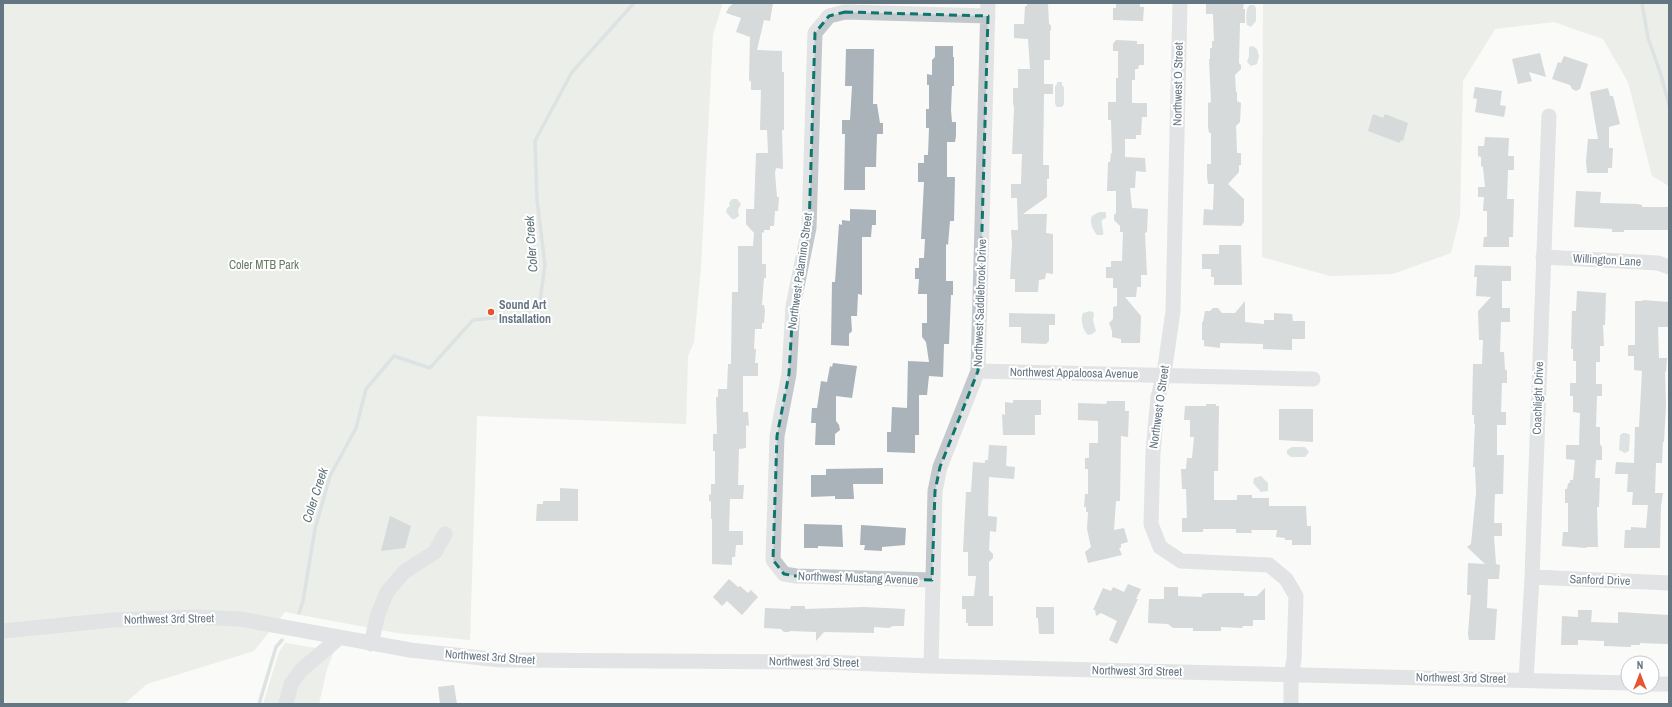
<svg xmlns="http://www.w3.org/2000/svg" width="1672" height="707" viewBox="0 0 1672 707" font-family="'Archivo Narrow',sans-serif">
<rect width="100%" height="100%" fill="#fafaf8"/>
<path fill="#dadfd7" d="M3,3H723L713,34L701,267L694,342L688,356L686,424L477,416L470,640L397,633L285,612L254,651L147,684L124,704H3Z
M1263,3H1669V186L1652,176L1628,82L1603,39L1554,22L1495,29L1463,81L1460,216L1451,253L1393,274L1330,276L1262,257Z
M285,643L334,651L327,669L319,704H263L279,652Z"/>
<path fill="#bbc7cb" d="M1250,5H1254L1256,8V21L1251,27L1247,25C1246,19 1245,8 1250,5Z
M1253,46L1257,49L1259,56L1257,64L1251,66L1247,62L1249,56V47Z
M1057,82H1062V85L1064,87V104L1062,107H1057L1055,104V86L1057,84Z
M732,199H737L741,204L738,210L739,216L735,219H732L726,212L727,208L730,206L729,203Z
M1099,212H1106V218L1102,220C1101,225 1104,229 1103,235H1097C1093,230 1089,222 1092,216Z
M1090,311L1094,313L1093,320L1096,331L1092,334L1088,335C1083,331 1080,319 1083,313Z
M1623,433H1626L1630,435L1629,451L1625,453L1619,450L1620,435Z
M1292,447H1305L1309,452L1305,457H1291L1287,454V450Z
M1261,476L1268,483V491L1261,492L1253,483L1254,478Z"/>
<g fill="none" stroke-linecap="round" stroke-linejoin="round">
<path stroke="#bbc7cb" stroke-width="3.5" d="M1642,3L1648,38L1661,75L1669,105
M299,613L303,601L315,529L330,476L356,428L366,389L394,356L430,368L473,320L502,317L520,320L540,301L545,265L537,200L535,141L572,72L634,3
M259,704L276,647L282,640"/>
</g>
<path fill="#aab3b9" d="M734,3H773L770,21L764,20L757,50L782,51V72H784V130H782L783,169L776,168L775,173L777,197H779L778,211H775L774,226H770V230H764V233L762,232V264H766V278H764L762,305H764L765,311L764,323H762V329H755L754,349H756L755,363H758V376H743V412H748L749,426L746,425V448L739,449L738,485H744L743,499H730L729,531H743V545H736L735,557H732V565L712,564V519H711V502L709,500V495L711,494V484H715V451H713V434H717L716,397H718V389H727L728,364H731L732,292H738V246H753L754,233L746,224V209H754L756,153H768L767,130H760L761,90H751V82L749,80L750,37L736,32L741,18L726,13L729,7Z
M1027,3H1048L1049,24L1051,25V30L1050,31V60H1044V84H1053V94H1044L1043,165H1049V179H1047V197L1023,214H1047L1046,233L1053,234V274L1046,273L1045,279L1039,280L1038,292H1015V279H1010L1012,244L1011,230H1018L1017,198H1011V184H1021L1022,154H1012L1014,109L1013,102V88H1018V69H1030L1028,39L1014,38V24H1024L1025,6H1027Z
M1116,3H1140V7H1144L1143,21L1113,20V8H1116Z
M1206,3H1244L1243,9H1245V23H1240L1239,63L1241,65V69L1235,75L1236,92H1237V101L1241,103L1240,122L1236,126L1237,153H1241V165H1239V172L1228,184L1244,199V222L1241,226L1203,225L1204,209L1213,210L1214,184H1208L1207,177V164H1211V133H1209L1208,127V103L1211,102L1209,59H1210V48H1212V41H1214L1213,14H1206Z
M1116,40L1137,41V44H1144V65H1139L1138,69H1135V80H1132V103H1147V117H1142L1141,135H1136V139H1125V157L1145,158L1146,172L1136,171L1135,188H1130L1132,208L1148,209L1147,232L1145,233L1147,275H1141V287H1137L1136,297H1125L1141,316L1140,343H1121V339L1112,337V331L1109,323L1113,319V307L1117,306V288H1113V278H1106V267H1111V261H1122L1123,232H1120V226L1114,220V215L1116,213V191H1107L1108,162H1110L1111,153H1112L1111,120H1108V102H1116V78H1118V51H1113V44Z
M935,46H953V57H954V86H952L951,110L952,122H956V136L955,142H947V177H955L954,221H950L948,245L946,244V281H953V295H951L949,344H944L943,377L929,376L927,395H919V435H915V453L887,452V432H891L892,407L907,408L908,361L929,362L926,342L922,337V323H927V294H918L919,279H915V268H919V258H924L925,239H921L924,182H918V163H924V155H928L929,128H926V109H929V85H927V74L932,75V60L935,57Z
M846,49H874L873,104H877L880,123H883V134H877L876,167H865V190H844L845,134H842V120H850L852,86H845Z
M1540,53L1546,77L1529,72L1532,81L1518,84L1512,59Z
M1564,56L1588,64L1580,89L1576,91L1572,89L1570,85L1552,79L1558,62L1561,63Z
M1475,87L1502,91L1500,105L1506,106L1504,117L1475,112L1477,99L1473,98Z
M1608,88L1610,96H1613L1620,124L1609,127V148H1613L1612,168H1608V173H1587L1586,161L1588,139H1598L1590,92Z
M1373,114L1383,118L1385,114L1408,123L1403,141L1401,140L1400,143L1368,131Z
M1485,137L1509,138L1508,156H1514V170H1508L1507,199H1514L1513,237H1509V247H1483L1484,237H1487V211H1483L1484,197H1478V187H1485L1483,167L1481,166V157L1478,156V146H1484Z
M1576,191L1601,192L1600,203L1637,204L1642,205V207H1669V230H1624V232H1612V229L1574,227Z
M850,209L876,210V225H872L871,237H862V295L858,294L857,316H851L852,331L849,334V346L831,345L832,282H835L839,224L842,225V220L850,221Z
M1219,245H1241L1242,285H1214V277H1211V269H1202V254H1219Z
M1475,265L1511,266V281H1502V308H1510V322H1501L1500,352H1504L1505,370H1507V383H1502L1501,412H1506V425H1497V455H1504L1503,494H1495L1494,523H1502V536H1494L1496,564L1500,565L1499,579H1488L1487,608L1497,609L1495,640H1469L1468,634L1471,595H1467L1468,563L1485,564L1467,547L1471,544L1476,493L1475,467H1473L1475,424H1474V415H1472L1473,364H1482L1483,340H1479L1478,311L1491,297L1476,296L1477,277H1474Z
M1577,291L1606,293L1605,325H1603L1604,346H1600V362H1596V384H1602V396H1597L1596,427H1600V444L1602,447V460H1596L1595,478H1600L1599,507H1597L1598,547H1587L1586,548L1562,546L1563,532H1568V503H1565V489H1567L1568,483H1570V480H1573L1575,460L1566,459V445H1579L1580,413L1573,412V396H1570V383H1576V361H1573V349H1571L1572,311H1576Z
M1643,300L1669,302V327H1658L1659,358H1667L1666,372L1665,371L1666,405L1664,442H1663L1662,463H1656L1655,493H1663L1661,506L1660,548H1624L1625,530H1631V527L1646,528L1648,505H1632L1633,492H1627L1628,474H1615L1616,462L1634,463L1635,427H1639L1642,371L1634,370V356H1628V345H1635V301H1642Z
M1245,301V322L1264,324V320H1274V313L1292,314L1293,321H1305V339H1292V350L1263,349V344L1220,343V348L1204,346V340H1202V322H1203L1205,311H1210L1213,308H1218L1222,313H1235Z
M1009,313L1055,314V325H1049V341L1046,344L1021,343V327H1009Z
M833,363L857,366L852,398L836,396V421L839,425L840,430L835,434V445H815L816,423H811L812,408H817L821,381L827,382L830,366L832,367Z
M1013,400H1041V415H1035V435H1003L1002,414L1005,415V402L1013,403Z
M1107,401H1125V411H1129L1128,437L1121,436L1120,501H1116L1114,530L1124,528L1128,542L1121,544V548H1119L1122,555L1088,563L1085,552L1091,547L1087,529L1088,512H1086V507H1084L1085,494H1088V469H1085V458H1089V443H1098V421L1078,420V403L1106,404Z
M1206,404H1216V406H1219L1218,471H1214V500H1237V495H1252V498H1269V506H1306L1307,526H1311V545H1292V540H1285V538L1276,537L1277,530H1251L1252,533H1236V529H1203V532H1182V518H1187L1186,489H1182L1181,469H1186L1187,458H1192L1194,437H1190V420H1184L1185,406H1206Z
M1279,409H1313V442L1279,440Z
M989,445L1007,446L1006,466L1015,467L1014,479L989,477L988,516L997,517L996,532L990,531L989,550L993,554V558L989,562V596H993V626H968V623H966V609H962V596H974L976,576H968V552H963L966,492H971L973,462L985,463V460H988Z
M883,468V484H853L854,499H835V496L811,497V475H826V469Z
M560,488L578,489V521H536L537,504H543V501H560Z
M390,516L411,526L405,548L381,551Z
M804,524L842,525L843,547L818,546V548H804Z
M861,525L906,528L905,545L882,547V551L864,550L865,545H860Z
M729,579L738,587L740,586L748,593L751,590L758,597L742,615L727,601L722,606L713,597Z
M1128,584L1141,589L1136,599H1138L1117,644L1109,640L1117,621L1101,613L1096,616L1095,610H1093L1103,588L1111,591L1113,587L1124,592Z
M1164,587H1178V596L1202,597V594L1209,593H1244V596H1257L1265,588V620H1253V626H1243L1242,628L1221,627V631H1193V628H1173L1168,624L1148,623L1149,599H1164Z
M791,606H805V609L864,607L905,609L904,626H893L889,628L874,627V633L824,632L816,641V632L790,631L789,632H784L781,629L764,628L765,608L790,609Z
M1036,607H1054V634H1039L1038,618H1036Z
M1578,610H1592L1591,622L1618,623V612L1669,615V644L1640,643V645H1631V647L1604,646V641L1578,640V645H1561L1562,616L1578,617Z
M454,685L457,704H440L438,687Z"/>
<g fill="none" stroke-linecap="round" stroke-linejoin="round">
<path stroke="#c3c8cc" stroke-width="15" d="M1180,3L1173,311L1164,374L1158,397L1153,452L1151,524L1160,547L1181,561L1269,565L1286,579L1296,596L1294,660L1291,674V704
M1543,257L1658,263L1669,267
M978,371L1313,379
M1532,577L1669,583
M932,580L796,576L784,574L773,560L777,436L789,374L793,306L809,228L815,33L829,16L845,12L988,16
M3,631L113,620L197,617L240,619L410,650L500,660L822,662L931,666L1628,683
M371,644L378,614L387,592L404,572L435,552L445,534
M931,666L935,491L940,467L978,371L988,3
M1526,680L1532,577L1549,116
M1652,684H1669
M286,704L291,684L301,670L339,638"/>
</g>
<path d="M0 0H1672V707H0ZM845,12L988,16L978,371L940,467L935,491L932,580L796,576L784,574L773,560L777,436L789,374L793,306L809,228L815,33L829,16Z" fill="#fafaf8" fill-opacity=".55" fill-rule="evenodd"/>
<path fill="none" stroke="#0f766e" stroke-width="3" stroke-dasharray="8 5" stroke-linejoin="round" d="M845,12L988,16L978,371L940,467L935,491L932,580L796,576L784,574L773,560L777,436L789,374L793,306L809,228L815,33L829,16Z"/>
<circle fill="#e4572e" stroke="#fff" stroke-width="1.5" cx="491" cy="312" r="4"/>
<g text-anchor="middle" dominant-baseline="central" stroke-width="4" stroke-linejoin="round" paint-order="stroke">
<g font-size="12" fill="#657683" stroke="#fff">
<text transform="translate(1178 84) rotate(-89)">Northwest O Street</text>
<text transform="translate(1607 260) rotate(3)">Willington Lane</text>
<text transform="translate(800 271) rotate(-82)">Northwest Palamino Street</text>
<text transform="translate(980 303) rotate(-88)">Northwest Saddlebrook Drive</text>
<text transform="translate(1074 373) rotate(1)">Northwest Appaloosa Avenue</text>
<text transform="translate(1538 398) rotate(-88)">Coachlight Drive</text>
<text transform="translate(1159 407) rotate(-82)">Northwest O Street</text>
<text transform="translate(858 578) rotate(2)">Northwest Mustang Avenue</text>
<text transform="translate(1600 580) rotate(2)">Sanford Drive</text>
<text transform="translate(169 619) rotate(-1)">Northwest 3rd Street</text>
<text transform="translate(490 657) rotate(4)">Northwest 3rd Street</text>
<text transform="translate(814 662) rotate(1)">Northwest 3rd Street</text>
<text transform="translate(1137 671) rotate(1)">Northwest 3rd Street</text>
<text transform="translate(1461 678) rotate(1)">Northwest 3rd Street</text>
</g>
<g font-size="12" fill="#687a64" stroke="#fff">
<text x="264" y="265">Coler MTB Park</text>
</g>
<g font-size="12" font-weight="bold" fill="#657683" stroke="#fff" text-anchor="start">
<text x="499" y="305">Sound Art<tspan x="499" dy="14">Installation</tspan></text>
</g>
<g font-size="13" font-style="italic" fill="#60757c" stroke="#fff">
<text transform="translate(531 244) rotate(-94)">Coler Creek</text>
<text transform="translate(315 495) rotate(-72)">Coler Creek</text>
</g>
</g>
<rect width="1672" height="707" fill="none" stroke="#657683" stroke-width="8"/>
<g transform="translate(1640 675)"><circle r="19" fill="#ffffff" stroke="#c1c8cd"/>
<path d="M0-3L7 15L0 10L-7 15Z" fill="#e4572e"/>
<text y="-6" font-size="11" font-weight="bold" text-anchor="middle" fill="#657683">N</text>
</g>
</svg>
